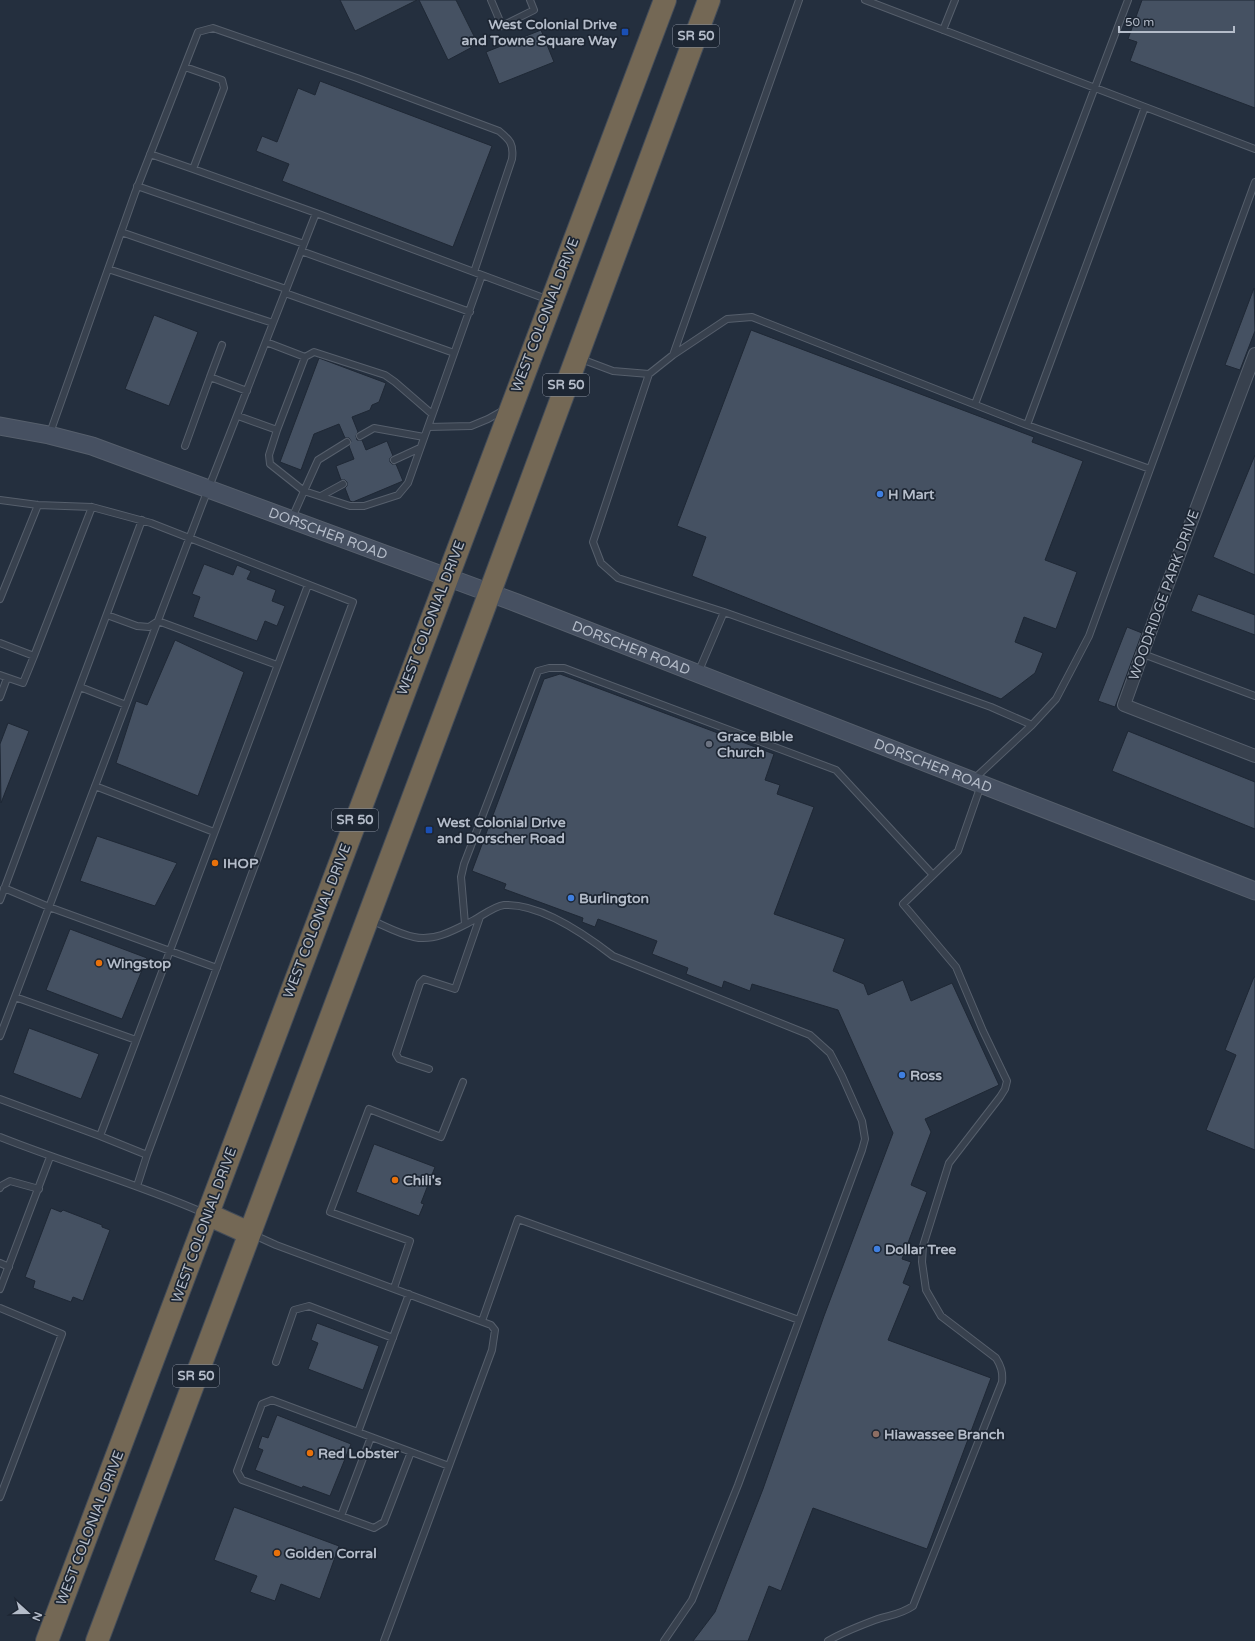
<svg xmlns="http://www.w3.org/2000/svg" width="1255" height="1641" viewBox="0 0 1255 1641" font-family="'Varela Round',sans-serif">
<rect width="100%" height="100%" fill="#242f3e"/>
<path fill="#455162" stroke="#1f2835" d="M340,0H417L355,31Z
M419,0H456L478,44L448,60Z
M1142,0H1255V108L1130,61L1137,42L1128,39Z
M541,30L554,62L499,84L486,52Z
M320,81L492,146L453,247L282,181L289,164L256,151L262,136L277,142L298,88L315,95Z
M1254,288L1255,331L1240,370L1225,365Z
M154,315L198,332L169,406L125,389Z
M751,330L1034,437L1032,442L1083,461L1045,560L1077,572L1056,629L1024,617L1015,642L1043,653L1035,673L1001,699L692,576L706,537L677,526Z
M319,358L386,383L379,402L372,405L370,410L352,417L358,432L356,436L357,440H362L366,450L387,441L393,456L390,458V462L392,464H396L403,481L353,502L350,501L345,488L347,486V482L345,480H341L336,466L354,459L349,446L351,441L349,438H345L339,424L314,434L301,470L280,462Z
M1255,455V575L1213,557Z
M204,564L233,575L237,565L251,571L247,579L276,590L272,601L285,606L277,626L265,621L257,641L193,617L200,597L192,594Z
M1198,594L1255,615V635L1191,611Z
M1127,627L1142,633L1115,707L1098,701Z
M175,640L244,672L198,796L116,763L136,701L147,705Z
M560,674L774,754L765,780L780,785L777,794L814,807L774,914L845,939L833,971L864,984L868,995L903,980L911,1001L952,983L999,1085L925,1119L931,1132L911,1185L927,1192L902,1259L911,1262L903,1283L910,1286L888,1340L991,1378L927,1549L813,1508L781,1591L769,1586L748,1641H693L715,1612L763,1489L824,1316L893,1133L838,1010L752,984L750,991L724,981L722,988L686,974L688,968L652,954L657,941L598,919L595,927L582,922L583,918L504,889L506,884L472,871L544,679Z
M8,723L29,731L1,803L0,744Z
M1128,731L1255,782V829L1112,771Z
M97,836L177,863L155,906L80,881Z
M70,929L147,958L122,1019L46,990Z
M1254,977H1255V1150L1206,1130L1236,1055L1225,1050Z
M29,1028L99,1054L81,1099L13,1073Z
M374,1144L435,1167L421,1203L424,1204L419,1216L356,1192Z
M51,1208L61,1212L63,1210L102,1225V1227L110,1230L83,1301L73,1297L71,1302L33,1288L35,1281L25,1277Z
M317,1323L379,1346L363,1390L308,1369L318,1343L311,1340Z
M277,1415L351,1444L330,1496L303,1486L302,1488L255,1470L263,1450L258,1448L262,1436L268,1438Z
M234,1507L339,1546L320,1599L281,1584L275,1601L250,1592L257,1576L214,1560Z"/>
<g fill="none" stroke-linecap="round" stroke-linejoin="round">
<defs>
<path id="lane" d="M491,0L502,26L534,10L530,0
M799,0L673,355L649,374L593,542L601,563L618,578L724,612L991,707L1032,725L974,779
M865,0L1255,149
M943,30L955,0
M150,154L193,169L224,88L222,80L185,67
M193,169L316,213
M137,186L304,244
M121,232L286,289
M301,251L470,312
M108,269L273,323
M285,293L454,353
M266,342L305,357
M673,355L727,319L752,317L1027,425L1150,469
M581,359L613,371L649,374
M210,377L222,345
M975,404L1128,0
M238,416L277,430
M1027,425L1145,107
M428,427L471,426L488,419L504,410
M50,433L135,193L198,32L213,28L357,78L499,131C510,140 514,144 512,159L474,272
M360,436L374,428L424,437
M347,442L318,460L304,491L270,464L269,455L277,430L305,357L314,352L385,375L395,382L432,414
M185,446L210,377L247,391
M394,460L420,448
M321,496L343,484
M0,500L38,505L92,507L151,523L353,602L147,1155L137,1186
M292,518L304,491L350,506H364L398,495L408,483L482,275
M0,599L38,505
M107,615L137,626L149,627L158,621L277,665
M0,643L34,656L92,507
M1143,654L1255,696
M698,673L724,612
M0,675L23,683L34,656
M80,687L126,705
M0,697L7,678
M1032,725L1056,699L1089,636L1255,182
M95,786L214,832
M4,888L49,907L217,968
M0,900L142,520
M371,920C385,926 399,934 414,937C435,942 456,929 474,920C483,915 495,906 504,905C540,903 586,935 613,956L810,1035L830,1053L842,1076L862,1121L865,1139L862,1150L738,1485L692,1600L664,1641
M465,924L461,877L464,864L538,671L549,668H564L836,770L933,875
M15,997L136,1040
M0,1036L202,505L316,213L549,300
M429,1069L399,1059L396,1054L420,983L424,979L455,989L480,917
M0,1099L100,1136
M0,1137C68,1164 138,1184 204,1213
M147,1155L100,1136L308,585
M0,1188L1,1186L10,1181L39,1189
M254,1235L276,1245L491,1325L495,1330L492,1350L384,1641
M0,1263L9,1267
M394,1288L410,1241L330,1212L369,1109L441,1137L463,1082
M0,1289L50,1157
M0,1308L62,1334L0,1497
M482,1321L518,1219L799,1320
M276,1362L294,1310L309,1306L393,1338
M358,1432L409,1294
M411,1452L384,1522L374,1528L242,1480L237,1471L262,1404L272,1400L449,1466
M341,1516L371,1437
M828,1641C843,1632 859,1626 875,1620C889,1615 900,1615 913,1606L1002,1382C1003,1372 1001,1366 996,1358L941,1316L926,1290L922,1262L923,1246L949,1163L1000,1097L1005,1089L1007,1081L983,1031L956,967L903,904L958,851L981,785"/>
<path id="street" d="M1255,354L1158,610L1124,705L1255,756"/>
<g id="secondary">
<path id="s1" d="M0,426L49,435L92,446L517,603L1255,891"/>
</g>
<path id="highway" d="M207,1214L249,1233
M47,1641L665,0
M97,1641L477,627L709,0"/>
</defs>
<use href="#lane" stroke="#565f6c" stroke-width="8"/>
<use href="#street" stroke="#565f6c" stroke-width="14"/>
<use href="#secondary" stroke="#565f6c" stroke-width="19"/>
<use href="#highway" stroke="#434c59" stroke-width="24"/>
<use href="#lane" stroke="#38414e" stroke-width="6"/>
<use href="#street" stroke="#38414e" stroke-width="12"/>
<use href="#secondary" stroke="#465061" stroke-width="17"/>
<use href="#highway" stroke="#746855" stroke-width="22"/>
</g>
<g fill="#1a4fb4" stroke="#1d2633" stroke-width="1.5">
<rect x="621" y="28" width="8" height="8" rx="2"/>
<rect x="425" y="826" width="8" height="8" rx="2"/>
</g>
<g fill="#3f7fe0" stroke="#1d2633" stroke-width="1.5">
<circle cx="880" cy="494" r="4"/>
<circle cx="571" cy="898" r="4"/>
<circle cx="902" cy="1075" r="4"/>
<circle cx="877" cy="1249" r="4"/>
</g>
<circle fill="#6b7280" stroke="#1d2633" stroke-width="1.5" cx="709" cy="744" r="4"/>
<g fill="#e8710a" stroke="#1d2633" stroke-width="1.5">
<circle cx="215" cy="863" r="4"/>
<circle cx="99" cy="963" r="4"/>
<circle cx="395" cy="1180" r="4"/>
<circle cx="310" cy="1453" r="4"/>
<circle cx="277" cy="1553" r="4"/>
</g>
<circle fill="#8d6e63" stroke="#1d2633" stroke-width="1.5" cx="876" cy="1434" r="4"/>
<g text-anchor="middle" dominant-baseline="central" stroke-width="3.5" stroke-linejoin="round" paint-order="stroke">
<g fill="#1d2633" stroke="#878f9c" stroke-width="1">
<rect x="673" y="25" width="46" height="22" rx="3"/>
<rect x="543" y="374" width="46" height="22" rx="3"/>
<rect x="332" y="809" width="46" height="22" rx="3"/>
<rect x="173" y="1365" width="46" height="22" rx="3"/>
</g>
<g font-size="13" font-weight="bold" fill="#b4bcc9">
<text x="696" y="36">SR 50</text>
<text x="566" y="385">SR 50</text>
<text x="355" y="820">SR 50</text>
<text x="196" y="1376">SR 50</text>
</g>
<g font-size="14" font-weight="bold" fill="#b4bcc9" stroke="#1d2633" text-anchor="start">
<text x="617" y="24" text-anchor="end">West Colonial Drive<tspan x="617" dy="16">and Towne Square Way</tspan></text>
<text x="888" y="494">H Mart</text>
<text x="717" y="736">Grace Bible<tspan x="717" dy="16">Church</tspan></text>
<text x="437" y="822">West Colonial Drive<tspan x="437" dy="16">and Dorscher Road</tspan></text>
<text x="223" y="863">IHOP</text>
<text x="579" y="898">Burlington</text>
<text x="107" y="963">Wingstop</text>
<text x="910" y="1075">Ross</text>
<text x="403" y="1180">Chili's</text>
<text x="885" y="1249">Dollar Tree</text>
<text x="884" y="1434">Hiawassee Branch</text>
<text x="318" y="1453">Red Lobster</text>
<text x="285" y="1553">Golden Corral</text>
</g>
<g font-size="14" fill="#b4bcc9" stroke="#1d2633">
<text transform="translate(545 315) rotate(-69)">WEST COLONIAL DRIVE</text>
<text stroke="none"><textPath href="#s1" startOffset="346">DORSCHER ROAD</textPath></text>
<text transform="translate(1164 595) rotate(-70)">WOODRIDGE PARK DRIVE</text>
<text transform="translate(431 618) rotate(-69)">WEST COLONIAL DRIVE</text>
<text stroke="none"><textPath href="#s1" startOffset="670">DORSCHER ROAD</textPath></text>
<text stroke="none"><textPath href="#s1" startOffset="994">DORSCHER ROAD</textPath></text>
<text transform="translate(317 921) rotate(-69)">WEST COLONIAL DRIVE</text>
<text transform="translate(204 1225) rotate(-70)">WEST COLONIAL DRIVE</text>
<text transform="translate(90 1528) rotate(-69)">WEST COLONIAL DRIVE</text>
</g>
</g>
<g transform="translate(28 1613) rotate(111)" stroke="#1d2633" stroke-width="3" paint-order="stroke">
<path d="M0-3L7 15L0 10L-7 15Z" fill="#b4bcc9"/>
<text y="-6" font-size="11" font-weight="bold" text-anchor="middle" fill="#b4bcc9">N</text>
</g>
<path d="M1119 26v6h115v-6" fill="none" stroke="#b4bcc9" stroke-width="2"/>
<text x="1125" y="26" font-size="12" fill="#b4bcc9" stroke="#1d2633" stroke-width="3" paint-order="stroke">50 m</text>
</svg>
